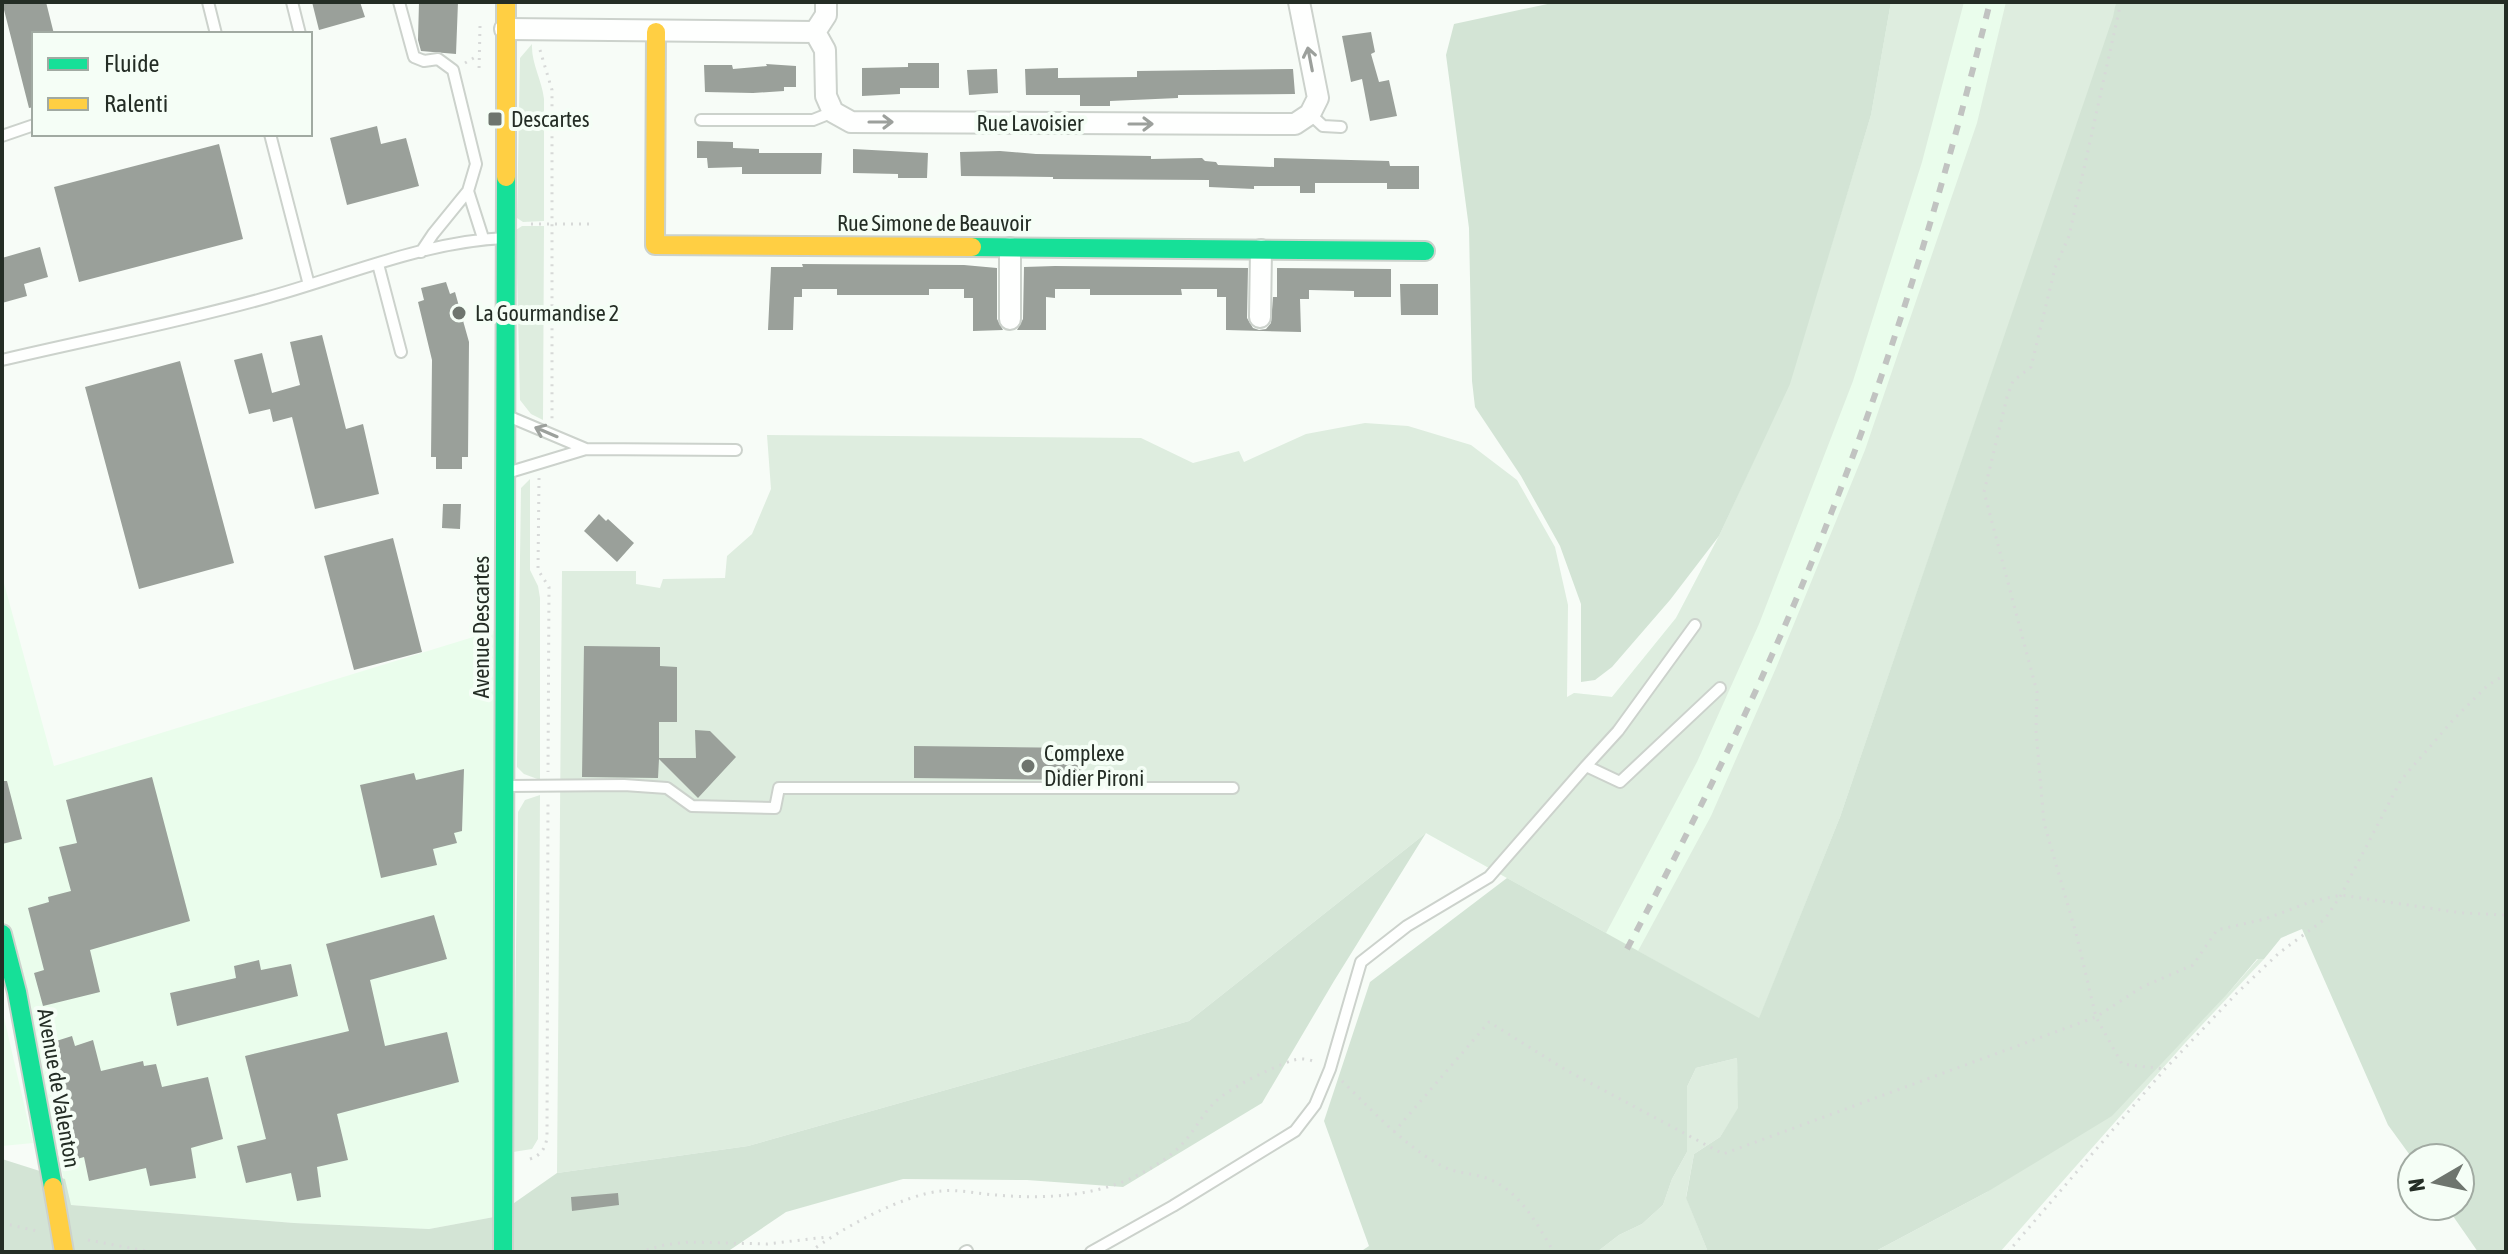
<svg xmlns="http://www.w3.org/2000/svg" width="2508" height="1254" viewBox="0 0 2508 1254" font-family="'Asap Condensed',sans-serif">
  <style>
    .built { fill: #eafdec }
    .green { fill: #deeddf }
    .forest { fill: #d3e4d5 }
    .building { fill: #9aa09a }
    .lines { fill: none; stroke-linecap: round; stroke-linejoin: round }
    .lane-casing { stroke: #ccd2cc; stroke-width: 14 }
    .street-casing { stroke: #ccd2cc; stroke-width: 24 }
    .fast-casing { stroke: #ccd2cc; stroke-width: 22 }
    .slow-casing { stroke: #ccd2cc; stroke-width: 22 }
    .path { stroke: #d7d9d8; stroke-width: 3; stroke-dasharray: 2 6; stroke-linecap: butt }
    .lane { stroke: #fefffe; stroke-width: 10 }
    .street { stroke: #fefffe; stroke-width: 20 }
    .fast { stroke: #16e098; stroke-width: 18 }
    .slow { stroke: #ffcf43; stroke-width: 18 }
    .rail { stroke: #c1c3c1; stroke-width: 6; stroke-dasharray: 10 10; stroke-linecap: butt }
    .slow-bridge-casing { stroke: #ccd2cc; stroke-width: 22; stroke-linecap: butt }
    .slow-bridge { stroke: #ffcf43; stroke-width: 18 }
    .oneway { stroke: #9ca09c }
    .poi-dot { fill: #6e756e; stroke: #f5fef6; stroke-width: 3 }
    .labels { text-anchor: middle; dominant-baseline: central; stroke-width: 8; stroke-linejoin: round; paint-order: stroke }
    .poi-label { font-size: 22px; fill: #242d25; stroke: #f5fef6; text-anchor: start }
    .street-label { font-size: 22px; fill: #242d25; stroke: #f5fef6 }
  </style>
  <rect width="100%" height="100%" fill="#f7fcf7"/>
  <!-- built -->
  <path class="built" d="M1891 2H2116L2114 17 1840 817 1759 1019 1426 833 1574 693 1612 697 1676 618 1719 536 1790 384 1871 115Z
    M2 576 54 766 496 630 494 1217 429 1229 294 1223 70 1205 2 921Z
    M2 1009 33 1143 2 1146Z"/>
  <!-- green -->
  <path class="green" d="M1891 2H1964L1922 162 1853 381 1759 624 1697 762 1606 933 1426 833 1189 1021 748 1146 557 1173 562 571H636V584L660 588 663 579 725 578 727 556 752 534 771 489 767 435 1141 438 1193 463 1239 451 1244 462 1306 434 1365 423 1408 426 1471 445 1517 480 1555 547 1568 605 1567 697 1574 693 1612 697 1676 618 1719 536 1789 384 1871 115Z
    M2006 2H2116L2114 17 1840 817 1759 1019 1638 951 1711 816 1776 668 1865 450 1977 123Z
    M532 44C531 63 542 80 544 99V221L523 222 517 218 520 58Z
    M522 226H544L543 420 531 414 520 400 516 230Z
    M530 479V570L538 586 540 598V780L524 774 517 767 521 488Z
    M540 795 538 1139 532 1149 513 1152 518 812 525 800Z
    M2258 959H2264L2185 1043 2000 1252H1874L1987 1192 2229 992Z
    M1737 1058 1739 1108 1720 1137 1694 1154 1686 1197 1708 1252H1597L1619 1235 1642 1224 1663 1205 1672 1179 1687 1152V1087L1696 1068Z"/>
  <!-- forest -->
  <path class="forest" d="M1557 2H1891L1871 115 1790 384 1719 536 1670 600 1612 667 1595 680 1581 682V604L1560 546 1521 476 1475 407 1472 381 1469 228 1446 55 1454 24Z
    M2116 2H2506V1252H2478L2446 1206H2460V1158H2412L2388 1125 2302 929 2281 938 2264 959H2257L2229 992 2112 1116 1987 1192 1874 1252H1708L1686 1198 1694 1154 1720 1137 1738 1108 1737 1058 1696 1068 1687 1087V1152L1672 1179 1663 1205 1642 1224 1619 1235 1597 1252H1360L1369 1246 1324 1121 1370 982 1507 878 1759 1018 1840 817 2113 17Z
    M1426 833 1334 981 1262 1103 1123 1187 1027 1180 903 1179 786 1212 727 1252H2V1159L65 1179 71 1205 294 1223 429 1229 494 1217 557 1173 748 1146 1189 1021Z"/>
  <!-- building -->
  <path class="building" d="M2 2H46L54 34H34V107L29 108Z
    M312 2H360L365 17 319 30Z
    M419 2H458L456 54 421 51 418 40Z
    M1371 32 1375 52 1371 54 1379 82 1389 80 1397 116 1370 121 1362 79 1351 82 1342 36Z
    M908 63H939V88H900V94L862 96V68L908 67Z
    M766 64 796 66V87H784V91L753 93 705 92 704 65H732L733 69 767 66Z
    M1058 68V78L1137 77V71L1293 69 1295 94 1178 95V98L1110 101V106H1080V95H1026L1025 69Z
    M997 69 998 93 969 95 967 70Z
    M377 126 381 144 406 138 419 186 347 205 330 138Z
    M697 141 733 142V148L759 149V153H822L821 174H742V167L708 168 707 158H697Z
    M219 144 243 239 79 282 54 187Z
    M853 149 928 153 927 178H898V174L853 173Z
    M1000 151 1036 154 1151 156V159L1202 158 1205 161 1216 162 1218 165 1274 167V158L1389 161 1390 166H1419V189H1387V183H1315V193H1300V186H1254V189L1209 187V180L1053 179V177L961 176 960 152Z
    M40 247 48 277 24 284 27 296 2 303V258Z
    M802 264 964 265 997 268V319L1003 330 973 331V298H964V289H929V295H837V289H802V297H794L793 330H768L771 267H803Z
    M1055 266 1248 268 1247 318 1253 328 1259 330 1266 329 1271 323 1273 297H1277V268L1391 269V297H1354V291L1309 290V299H1300L1301 332 1226 330V297H1217V289H1181L1182 295H1090V289H1055V298L1046 297V330H1017L1023 319 1024 267Z
    M446 282 450 294 455 292 469 342 468 457H462V469H436V457H431L432 360 418 302 424 300 421 288Z
    M1400 284H1438V315H1401Z
    M322 335 346 429 363 424 379 494 315 509 292 417 273 422 270 409 249 414 234 360 262 353 272 393 300 385 290 342Z
    M180 361 234 563 139 589 85 387Z
    M443 504H461L460 529 442 528Z
    M599 514 606 521 608 519 634 543 617 562 584 531Z
    M393 538 422 652 354 670 324 556Z
    M584 646 660 647V666L677 667V722H659V758H696L695 730 710 731 736 757 698 798 659 759 658 778 582 777Z
    M914 746 1083 748 1082 780 914 778Z
    M464 769 462 831 454 833 457 843 433 849 437 865 381 878 360 785 414 773 416 780Z
    M152 777 190 921 90 950 100 992 43 1006 34 973 44 970 28 908 49 902 48 897 71 891 59 847 77 843 66 800Z
    M2 781H7L22 839 2 844Z
    M434 915 447 959 370 980 385 1046 447 1032 459 1082 337 1114 348 1160 317 1167 321 1197 297 1201 291 1173 246 1183 237 1146 266 1139 245 1056 349 1031 326 944Z
    M259 960 261 970 291 964 298 996 177 1026 170 993 236 978 234 966Z
    M72 1036 75 1046 93 1040 101 1071 143 1061 144 1066 156 1064 162 1087 208 1077 223 1139 191 1148 196 1178 150 1186 146 1168 89 1181 84 1157 77 1159 48 1053 53 1052 50 1043Z
    M618 1193 619 1205 572 1211 571 1197Z"/>
  <g class="lines">
    <!-- lane casing -->
    <g class="lane-casing">
      <path id="lane" d="M208 2 216 34
        M292 2 300 34
        M399 2 414 57 424 61 438 59 453 70 476 164 468 191 483 238
        M1310 114 1323 126 1341 127
        M701 120H813L833 112
        M270 134 309 285
        M2 136 34 125
        M421 252 433 234 468 191
        M378 264 401 352
        M2 360C91 339 181 322 269 297 345 276 426 241 505 238
        M510 417 586 449
        M510 472 586 449 736 450
        M1586 766 1618 731 1695 625
        M509 786 624 785 667 788 692 806 775 808 779 788H1233
        M965 1252 967 1251
        M1091 1252 1173 1206 1295 1131 1315 1105 1330 1069 1361 962 1407 926 1489 877 1586 766 1620 782 1720 688"/>
    </g>
    <!-- street casing -->
    <g class="street-casing">
      <path id="street" d="M505 29 815 32
        M815 32 825 50 826 96 833 112 851 122 1295 124 1310 114 1318 98 1299 2
        M815 32 826 15V2
        M1260 317 1261 250
        M1010 319V248"/>
    </g>
    <!-- fast casing -->
    <g class="fast-casing">
      <path id="fast" d="M972 247 1425 251
        M2 934 17 992 53 1187
        M503 1252 506 177"/>
    </g>
    <!-- slow casing -->
    <g class="slow-casing">
      <path id="slow" d="M506 2V177
        M656 32 655 245 972 247"/>
    </g>
    <!-- path -->
    <path class="path" d="M2121 2 2069 236 2055 268 2031 367 2013 381 2007 397 1984 492 2037 692 2036 731 2044 823 2076 933 2096 1017 2122 1064 2165 1069
      M480 26 479 71 481 73
      M540 50 552 90V420
      M465 63 479 55
      M531 224H591
      M539 478 538 570 549 587 548 772
      M1342 1081C1373 1111 1403 1145 1442 1166 1455 1173 1470 1173 1483 1177 1519 1188 1536 1223 1554 1252
      M1394 1132 1489 1022 1566 1070 1723 1154 2096 1017 2142 987 2193 965 2217 930 2265 919 2313 901 2341 895 2462 913 2506 915
      M530 1159C541 1155 545 1149 547 1138L548 799
      M2 1223 37 1231
      M88 1240 152 1252
      M639 1252 664 1245 689 1242 767 1244 827 1237
      M810 1252C840 1229 904 1194 942 1191 959 1189 979 1194 996 1195 1043 1199 1091 1197 1134 1177 1152 1168 1171 1157 1184 1142 1195 1130 1202 1115 1214 1103 1227 1089 1274 1066 1294 1060 1301 1058 1310 1059 1317 1063
      M2008 1252 2165 1069 2237 993 2279 953 2325 919 2341 895 2401 780 2454 719 2487 686 2506 674"/>
    <!-- lane -->
    <use href="#lane" class="lane"/>
    <!-- street -->
    <use href="#street" class="street"/>
    <!-- fast -->
    <use href="#fast" class="fast"/>
    <!-- slow -->
    <use href="#slow" class="slow"/>
    <!-- rail -->
    <path class="rail" d="M1627 949C1703 806 1774 661 1832 511 1897 345 1947 175 1990 2"/>
    <!-- slow-bridge casing -->
    <g class="slow-bridge-casing">
      <path id="slow-bridge" d="M53 1187 64 1252"/>
    </g>
    <!-- slow-bridge -->
    <use href="#slow-bridge" class="slow-bridge"/>
  </g>
  <!-- one-way arrows -->
  <defs><path id="oneway-shaft" d="M-6 0H5M1.5-3L5.5 0L1.5 3" fill="none" stroke-width="1.6" stroke-linecap="round" stroke-linejoin="round" transform="scale(2)"/></defs>
  <g class="oneway">
    <use href="#oneway-shaft" transform="translate(1310 59) rotate(-101)"/>
    <use href="#oneway-shaft" transform="translate(881 122)"/>
    <use href="#oneway-shaft" transform="translate(1141 124)"/>
    <use href="#oneway-shaft" transform="translate(546 432) rotate(-157)"/>
  </g>
  <!-- markers -->
  <g class="poi-dot">
    <rect x="487" y="111" width="16" height="16" rx="4"/>
    <circle cx="459" cy="313" r="8"/>
    <circle cx="1028" cy="766" r="8"/>
  </g>
  <g class="labels">
    <!-- poi labels -->
    <g class="poi-label">
      <text x="511" y="119">Descartes</text>
      <text x="475" y="313">La Gourmandise 2</text>
      <text x="1044" y="753">Complexe<tspan x="1044" dy="25">Didier Pironi</tspan></text>
    </g>
    <!-- street labels -->
    <g class="street-label">
      <text x="1030" y="123">Rue Lavoisier</text>
      <text x="934" y="223">Rue Simone de Beauvoir</text>
      <text transform="translate(481 627) rotate(-90)">Avenue Descartes</text>
      <text transform="translate(59 1088) rotate(80)">Avenue de Valenton</text>
    </g>
  </g>
  <!-- border -->
  <rect width="2508" height="1254" fill="none" stroke="#242d25" stroke-width="8"/>
  <!-- legend -->
  <rect x="32" y="32" width="280" height="104" fill="#f5fef6" stroke="#a1aaa2" stroke-width="2"/>
  <rect x="48" y="58" width="40" height="12" fill="#16e098" stroke="#a1aaa2" stroke-width="2"/>
  <text x="104" y="72" font-size="24" fill="#242d25">Fluide</text>
  <rect x="48" y="98" width="40" height="12" fill="#ffcf43" stroke="#a1aaa2" stroke-width="2"/>
  <text x="104" y="112" font-size="24" fill="#242d25">Ralenti</text>
  <!-- north arrow -->
  <g transform="translate(2436 1182) rotate(261)"><circle r="38" fill="#f5fef6" stroke="#a1aaa2" stroke-width="2"/>
  <path d="M0-6L14 30L0 20L-14 30Z" fill="#6e756e"/>
  <text y="-12" font-size="22" font-weight="bold" text-anchor="middle" fill="#242d25">N</text>
  </g>
</svg>
